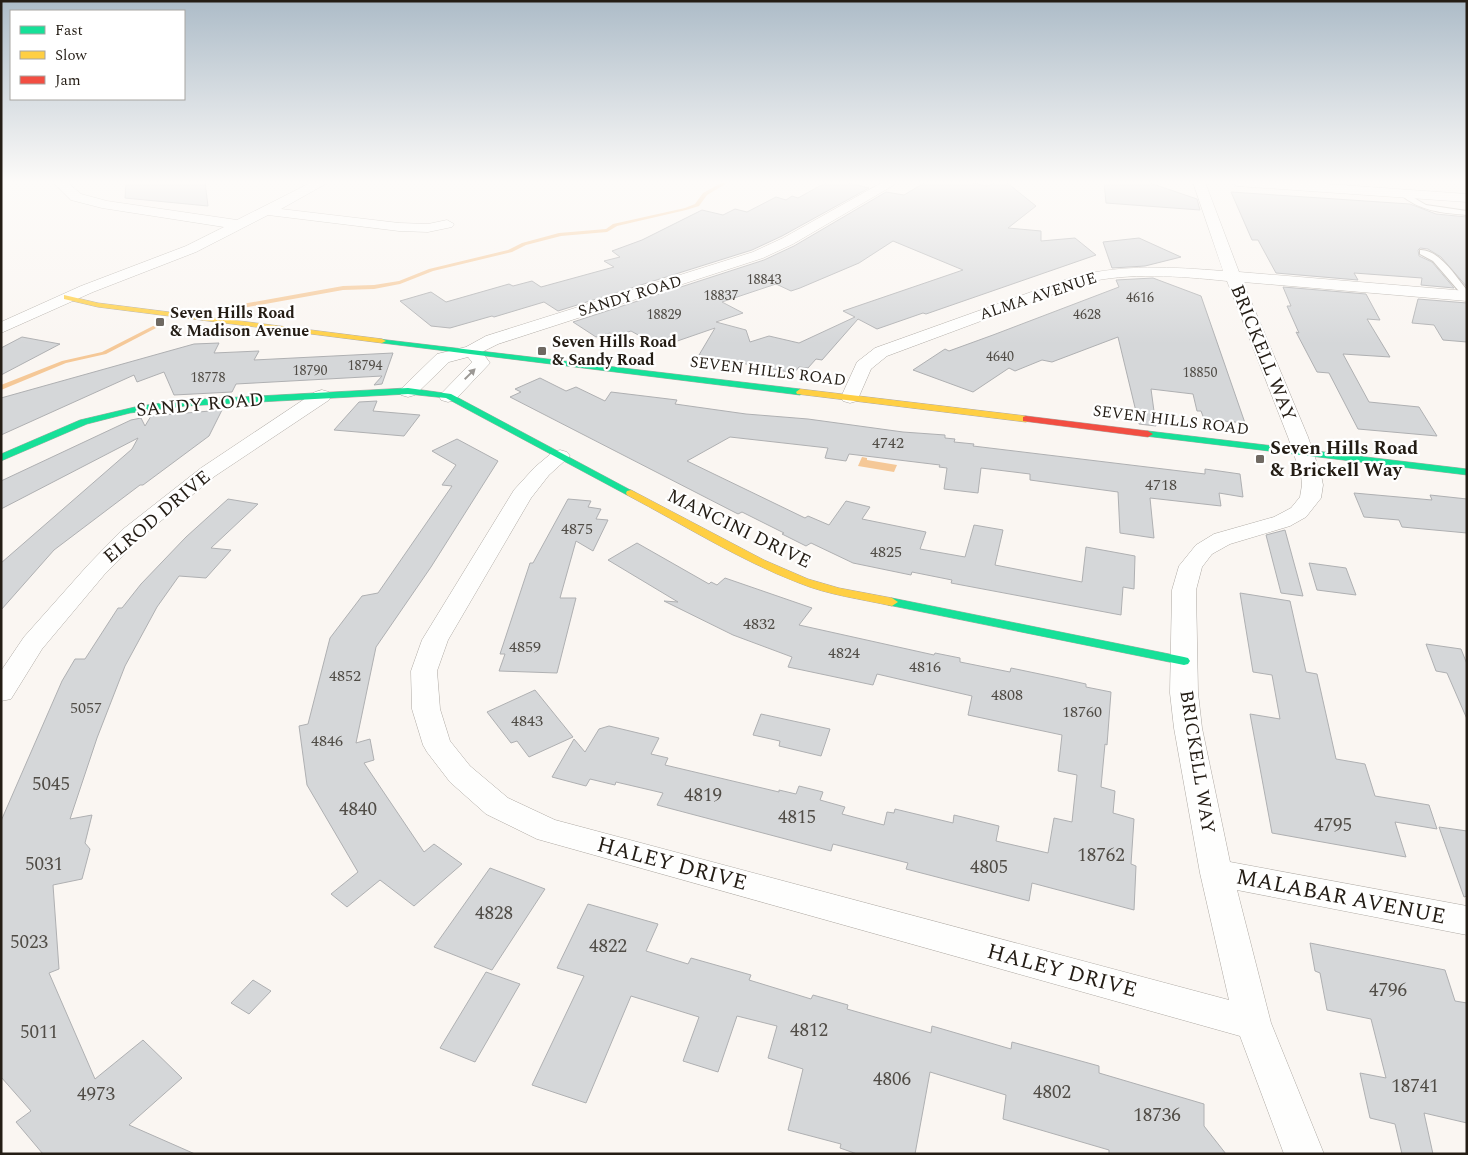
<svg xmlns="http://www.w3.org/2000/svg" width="1468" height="1155" viewBox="0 0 1468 1155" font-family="Spectral,serif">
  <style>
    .water { fill: #f5c897 }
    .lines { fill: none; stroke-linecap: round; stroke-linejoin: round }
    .stream { fill: #f5c897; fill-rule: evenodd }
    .building { fill: #d5d7d9; stroke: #afb0b2; fill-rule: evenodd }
    .lane-casing { stroke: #afaaa4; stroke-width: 2 }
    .street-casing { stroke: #afaaa4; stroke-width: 1 }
    .fast-casing { stroke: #afaaa4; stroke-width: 1 }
    .slow-casing { stroke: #afaaa4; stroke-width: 1 }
    .jam-casing { stroke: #afaaa4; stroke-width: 1 }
    .lane { fill: #fefefd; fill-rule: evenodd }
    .street { fill: #fefefd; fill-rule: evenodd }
    .fast { fill: #16e098; fill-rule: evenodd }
    .slow { fill: #ffcf43; fill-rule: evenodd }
    .jam { fill: #f24e42; fill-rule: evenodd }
    .oneway { fill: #9c9995 }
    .poi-dot { fill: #6f6962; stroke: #fff; stroke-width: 2 }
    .labels { text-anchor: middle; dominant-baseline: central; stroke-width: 4.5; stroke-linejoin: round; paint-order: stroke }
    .far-number-label { font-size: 14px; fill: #504c46 }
    .far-street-label { font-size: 16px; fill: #241d15; stroke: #fff }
    .far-poi-label { font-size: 16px; font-weight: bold; fill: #241d15; stroke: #fff; text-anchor: start }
    .number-label { font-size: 16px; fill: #504c46 }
    .street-label { font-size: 19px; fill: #241d15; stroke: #fff }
    .poi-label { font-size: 19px; font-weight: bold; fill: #241d15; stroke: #fff; text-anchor: start }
    .near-number-label { font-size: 19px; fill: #504c46 }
    .near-street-label { font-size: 22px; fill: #241d15; stroke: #fff }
  </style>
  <rect width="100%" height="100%" fill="#faf6f2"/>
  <!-- water -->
  <path class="water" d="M862 457 867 458V460L897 465 894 472 858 466Z"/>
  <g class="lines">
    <!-- stream -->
    <path class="stream" d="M723 182H729L707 195 699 206 686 210 617 226 607 232 561 236 526 245 512 252 433 271 400 284 374 289 343 290 237 309 234 307 237 305 343 286 374 285 399 281 429 269 508 250 522 243 559 233 606 229 613 224 685 208 695 204 703 193Z
      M153 326 158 327 106 354 66 363 1 390V385L62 361 102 352Z"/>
  </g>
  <!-- building -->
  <path class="building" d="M126 182H205L208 206 125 198Z
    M827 182H844L869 188 782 236 752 250 558 311 544 302 494 317 492 316 450 328 431 326 400 301 431 292 446 302 509 284 513 286 532 281 541 287 614 267 604 261 620 257 612 251 642 240 702 210 723 215 735 209 747 212 776 197 786 200 792 196 798 198Z
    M926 182H969L987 186 997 182H1006L1036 206 1008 228 1041 231V241L1075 238 1096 255 926 314 923 313 877 329 858 319 822 360 816 359 808 368 799 367 794 373 699 355 715 328 660 347 631 331 615 336 610 333 596 337 573 322 764 260 794 246 886 192 904 195ZM893 241 963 270 843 311 855 317 799 343 769 336 750 342 746 330 716 322 743 313 722 302 776 284 791 291 800 288 859 263Z
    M1104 182H1147L1197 199 1200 210 1106 203Z
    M1231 192 1410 204 1436 214 1467 217V287L1441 257 1428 249 1420 248 1418 250 1419 256 1432 262 1454 288 1421 285 1422 278 1354 273 1358 280 1276 273 1258 240H1252Z
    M1139 238 1181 257 1145 266 1112 268 1103 242Z
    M1153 278 1201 296 1245 423 1204 419 1201 411H1197L1193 394 1151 389 1156 426 1139 424 1118 337 1052 362 1042 360 1015 371 1009 368 973 392 913 370 945 349 949 351 993 335 1119 287 1116 280Z
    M1283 287 1366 294 1380 320 1367 319 1390 357 1343 354 1369 402 1419 407 1437 436 1358 429 1329 373 1317 372 1296 332 1299 333 1287 306H1291Z
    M1418 299 1467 303V342L1443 340 1434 325 1412 323Z
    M22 337 60 344 1 375V348Z
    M219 343 214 353 259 351 254 360 393 353 382 384 374 385 382 376 236 384 232 392 174 395 164 372 137 382 134 375 1 435V398L194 344Z
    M540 378 566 391 576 387 605 401 611 392 677 400 675 404 746 414 808 419 903 432 945 435V438L955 439 954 442 974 444 973 446 1205 474V469L1240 474 1243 497 1219 493 1221 506 1150 498 1154 538 1120 533 1118 492 1030 480V474L981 468 978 493 944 489 947 468 939 467 940 465 849 454 846 461 825 458 828 448 730 437 687 461 805 518 808 516 829 525 846 501 870 507 862 519 926 532 920 549 965 557 974 525 1003 530 995 565 1082 582 1086 547 1135 556 1134 589 1123 587 1121 615 951 583 952 580 912 572 911 575 853 563 811 543 806 546 782 534 784 533 742 512 738 514 510 397 521 392 515 389Z
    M377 401 373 411 420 415 404 436 334 430 359 402Z
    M222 410 209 436 143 485H140L54 550 1 610V563L132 449 138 438 1 509V481L131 420 141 418 145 426 151 416Z
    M457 439 498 461 431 567 376 647 356 743 370 739 374 760 364 763 424 852 434 844 462 864 414 906 380 880 347 907 331 894 358 872 307 785 299 726 308 724 330 638 362 596 378 593 452 486 442 485 456 465 432 451Z
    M1354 493 1432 500 1430 495 1467 499V533L1402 527 1399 520 1364 517Z
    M228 499 258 504 211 548 231 550 206 578 179 576 157 607 125 666 97 738 70 819 92 815 85 843 90 849 82 879 53 885 59 969 49 973 95 1079 143 1040 182 1078 129 1125 195 1154H43L16 1122 31 1111 1 1077V821L62 681 75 659H85L118 608H122L141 584 186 537Z
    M568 499 591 501 588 507 601 509 596 519 608 520 593 551 576 541 560 598H576L557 673 499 671 505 654H500L530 563H533Z
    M1285 530 1303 596 1281 593 1266 535Z
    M637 543 709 584 711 582 717 585 725 578 812 608 799 625 934 655 935 653 960 658V662L1010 672 1011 668 1059 678 1086 684V687L1111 692 1107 745 1105 744 1101 787 1115 791 1113 813 1134 819 1131 864 1136 866 1134 910 1032 883 1029 901 906 869 908 863 833 844 831 851 657 805 663 793 616 782 615 785 590 779 586 786 552 777 574 739 585 752 599 729 609 726 659 738 651 754 668 758 665 765 779 792V790L796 794 799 786 823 792 820 800 845 807 842 814 884 825 887 812 894 813 895 809 953 823 954 815 999 826 996 841 1048 853 1054 818 1072 822 1077 775 1058 771 1062 735 968 715 972 696 877 674 873 685 788 667 792 657 733 635 664 601 678 602 608 560Z
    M1309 563 1346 568 1356 595 1317 590Z
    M1240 593 1290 601 1306 672 1317 674 1336 759 1365 764 1375 796 1429 805 1437 829 1395 822 1406 857 1272 833 1250 714 1280 719 1272 675 1253 672Z
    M1426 644 1461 649 1467 664V719L1447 673 1436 671Z
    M535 690 573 737 529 757 517 741 511 743 487 712Z
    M761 714 830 729 821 756 779 746 780 741 753 735Z
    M1439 827 1467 831V896L1464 897Z
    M490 868 545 889 492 970 434 947Z
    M588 904 658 924 646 951 688 964 691 958 751 975 749 980 811 999 813 995 848 1005 847 1009 931 1033 932 1026 1011 1049 1012 1042 1099 1066V1073L1204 1104V1126L1226 1154H1109V1150L1003 1119 1006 1095 930 1072 915 1154H857L840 1148 841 1144 788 1130 803 1069 768 1058 777 1026 737 1016 718 1072 683 1061 699 1017 631 996 586 1103 532 1085 584 976 557 968Z
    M1310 943 1445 970 1455 1001 1467 1003V1123L1424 1113 1433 1154H1402L1395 1124 1370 1118 1360 1073 1386 1078 1371 1019 1327 1010 1320 973 1315 971Z
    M486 972 520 984 475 1062 440 1048Z
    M253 980 271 991 249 1014 231 1003Z"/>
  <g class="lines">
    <!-- lane casing -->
    <g class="lane-casing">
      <path id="lane" d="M1400 192H1404L1426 205 1467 211V215C1442 213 1419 211 1400 194Z
        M1420 250C1439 249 1456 277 1467 290V297H1464L1433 261 1420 254Z"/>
    </g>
    <!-- street casing -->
    <g class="street-casing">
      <path id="street" d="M53 182H67L81 194 107 201 237 220 312 182H329L281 209 399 223 428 224 447 220 454 224 452 227 428 232 399 231 268 215 196 252 93 292 1 333V322L81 286 186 246 224 227 102 208 71 200Z
        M883 182H899L793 244 763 258 498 344 482 352 490 363 455 400 448 402 441 400 439 396 472 362 468 357 449 362 415 395 408 397 401 395 399 391 437 354 466 347 486 336 753 252 783 238Z
        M1193 182H1205L1239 272 1467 291V301L1243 282 1308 437 1321 475 1323 485 1321 498 1306 517 1290 526 1230 544 1212 554 1202 567 1196 590 1198 693 1202 728 1230 862 1467 906V935L1237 890 1271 1023 1324 1154H1284L1240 1036 537 839 486 814 450 782 427 752 423 745 412 709 411 671 422 640 514 490 535 467 553 452 560 450 567 452 570 456 549 475 531 498 448 640 437 671 440 709 450 741 470 766 508 798 555 820 1229 1000 1200 873 1174 728 1170 693 1172 590 1179 566 1196 545 1214 534 1274 517 1291 508 1300 497 1302 485 1301 475 1288 437 1227 281C1178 276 1131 272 1083 283L887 356 871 369 857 401 850 403 843 401 841 397 857 362 875 348 1073 277C1123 264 1172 267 1223 271Z
        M1231 182H1299L1467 194V202L1237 186Z
        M322 390 329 392 331 396 329 400 215 476 138 540 104 575 42 649 11 699 1 701V671L24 637 88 565 122 530 201 468 315 392Z"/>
    </g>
    <!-- fast casing -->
    <g class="fast-casing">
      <path id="fast" d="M379 339 800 389 804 392 800 395 382 343 378 341Z
        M408 388 451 394 636 493 635 495H627L446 398 408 394 185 406 130 413 87 424 1 461V454L80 420 139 406 185 400Z
        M1148 431 1467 469V475L1145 436V432Z
        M892 598 1184 657 1188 658 1190 661 1188 664 1184 665 888 605 886 602Z"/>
    </g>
    <!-- slow casing -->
    <g class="slow-casing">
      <path id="slow" d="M64 295 98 303 382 339 386 341 382 343 98 307 64 299Z
        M800 389 1026 416 1031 419 1026 422 797 394 796 392Z
        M631 490 764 560 808 579 839 588 892 598 898 602 892 606C861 599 828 595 799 583 739 560 684 525 627 495L626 493 627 491Z"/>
    </g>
    <!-- jam casing -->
    <g class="jam-casing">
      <path id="jam" d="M1026 416 1148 431 1153 434 1148 437 1023 421V417Z"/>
    </g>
    <!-- lane -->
    <use href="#lane" class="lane"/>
    <!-- street -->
    <use href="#street" class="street"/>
    <!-- fast -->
    <use href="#fast" class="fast"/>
    <!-- slow -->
    <use href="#slow" class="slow"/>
    <!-- jam -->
    <use href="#jam" class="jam"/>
  </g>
  <!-- one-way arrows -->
  <defs><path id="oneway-solid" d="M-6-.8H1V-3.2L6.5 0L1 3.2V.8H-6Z" transform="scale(1.25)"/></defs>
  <use class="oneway" href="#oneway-solid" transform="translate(470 374) rotate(-45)"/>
  <!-- sky -->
  <linearGradient id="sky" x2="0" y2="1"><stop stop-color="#adbcc8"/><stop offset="0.53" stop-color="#fdfbf9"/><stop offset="1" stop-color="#fdfbf9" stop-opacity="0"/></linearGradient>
  <rect width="1468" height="344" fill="url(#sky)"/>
  <!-- markers -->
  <g class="poi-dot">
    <rect x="155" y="317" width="10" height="10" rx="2.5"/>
    <rect x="537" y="346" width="10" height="10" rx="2.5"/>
    <rect x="1255" y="454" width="10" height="10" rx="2.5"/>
  </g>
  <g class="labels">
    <!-- far-number labels -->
    <g class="far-number-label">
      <text x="764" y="279">18843</text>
      <text x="721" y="295">18837</text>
      <text x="1140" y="297">4616</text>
      <text x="664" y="314">18829</text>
      <text x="1087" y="314">4628</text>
      <text x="1000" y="356">4640</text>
      <text x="365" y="365">18794</text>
      <text x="310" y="370">18790</text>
      <text x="1200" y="372">18850</text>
      <text x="208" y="377">18778</text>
    </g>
    <!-- far-street labels -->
    <g class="far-street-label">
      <text transform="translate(630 296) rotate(-17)">SANDY ROAD</text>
      <text transform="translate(1038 296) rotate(-18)">ALMA AVENUE</text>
      <text transform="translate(768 371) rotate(7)">SEVEN HILLS ROAD</text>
      <text transform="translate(1171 420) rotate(7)">SEVEN HILLS ROAD</text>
    </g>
    <!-- far-poi labels -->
    <g class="far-poi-label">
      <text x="170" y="313">Seven Hills Road<tspan x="170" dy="18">&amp; Madison Avenue</tspan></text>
      <text x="552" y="342">Seven Hills Road<tspan x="552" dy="18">&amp; Sandy Road</tspan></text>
    </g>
    <!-- number labels -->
    <g class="number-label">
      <text x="888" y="443">4742</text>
      <text x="1161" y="485">4718</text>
      <text x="577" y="529">4875</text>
      <text x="886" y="552">4825</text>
      <text x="759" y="624">4832</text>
      <text x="525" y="647">4859</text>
      <text x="844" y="653">4824</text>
      <text x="925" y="667">4816</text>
      <text x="345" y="676">4852</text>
      <text x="1007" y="695">4808</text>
      <text x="86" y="708">5057</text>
      <text x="1082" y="712">18760</text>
      <text x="527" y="721">4843</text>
      <text x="327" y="741">4846</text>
    </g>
    <!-- street labels -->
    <g class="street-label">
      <text transform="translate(1263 353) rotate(68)">BRICKELL WAY</text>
      <text transform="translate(200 405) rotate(-5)">SANDY ROAD</text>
      <text transform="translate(157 517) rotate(-40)">ELROD DRIVE</text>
      <text transform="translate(739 529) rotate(26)">MANCINI DRIVE</text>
      <text transform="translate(1197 762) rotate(81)">BRICKELL WAY</text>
    </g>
    <!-- poi labels -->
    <g class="poi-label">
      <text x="1270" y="448">Seven Hills Road<tspan x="1270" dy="22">&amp; Brickell Way</tspan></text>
    </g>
    <!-- near-number labels -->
    <g class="near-number-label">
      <text x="51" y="784">5045</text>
      <text x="703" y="795">4819</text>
      <text x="358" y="809">4840</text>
      <text x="797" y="817">4815</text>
      <text x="1333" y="825">4795</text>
      <text x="1101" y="855">18762</text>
      <text x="44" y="864">5031</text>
      <text x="989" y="867">4805</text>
      <text x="494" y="913">4828</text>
      <text x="29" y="942">5023</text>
      <text x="608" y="946">4822</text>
      <text x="1388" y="990">4796</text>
      <text x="809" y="1030">4812</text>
      <text x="39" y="1032">5011</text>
      <text x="892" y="1079">4806</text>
      <text x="1415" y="1086">18741</text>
      <text x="1052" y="1092">4802</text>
      <text x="96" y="1094">4973</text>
      <text x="1157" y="1115">18736</text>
    </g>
    <!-- near-street labels -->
    <g class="near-street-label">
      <text transform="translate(672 864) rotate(15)">HALEY DRIVE</text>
      <text transform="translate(1341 897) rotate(11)">MALABAR AVENUE</text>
      <text transform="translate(1062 971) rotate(15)">HALEY DRIVE</text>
    </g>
  </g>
  <!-- border -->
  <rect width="1468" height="1155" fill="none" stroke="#241d15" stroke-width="5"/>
  <!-- legend -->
  <rect x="10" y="10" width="175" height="90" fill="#ffffff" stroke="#a7a5a1"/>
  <rect x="20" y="26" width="25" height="8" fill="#16e098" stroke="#a7a5a1"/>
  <text x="55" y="35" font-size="15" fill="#241d15">Fast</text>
  <rect x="20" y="51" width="25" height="8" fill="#ffcf43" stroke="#a7a5a1"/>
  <text x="55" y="60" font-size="15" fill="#241d15">Slow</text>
  <rect x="20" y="76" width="25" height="8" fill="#f24e42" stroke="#a7a5a1"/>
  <text x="55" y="85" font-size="15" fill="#241d15">Jam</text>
</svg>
